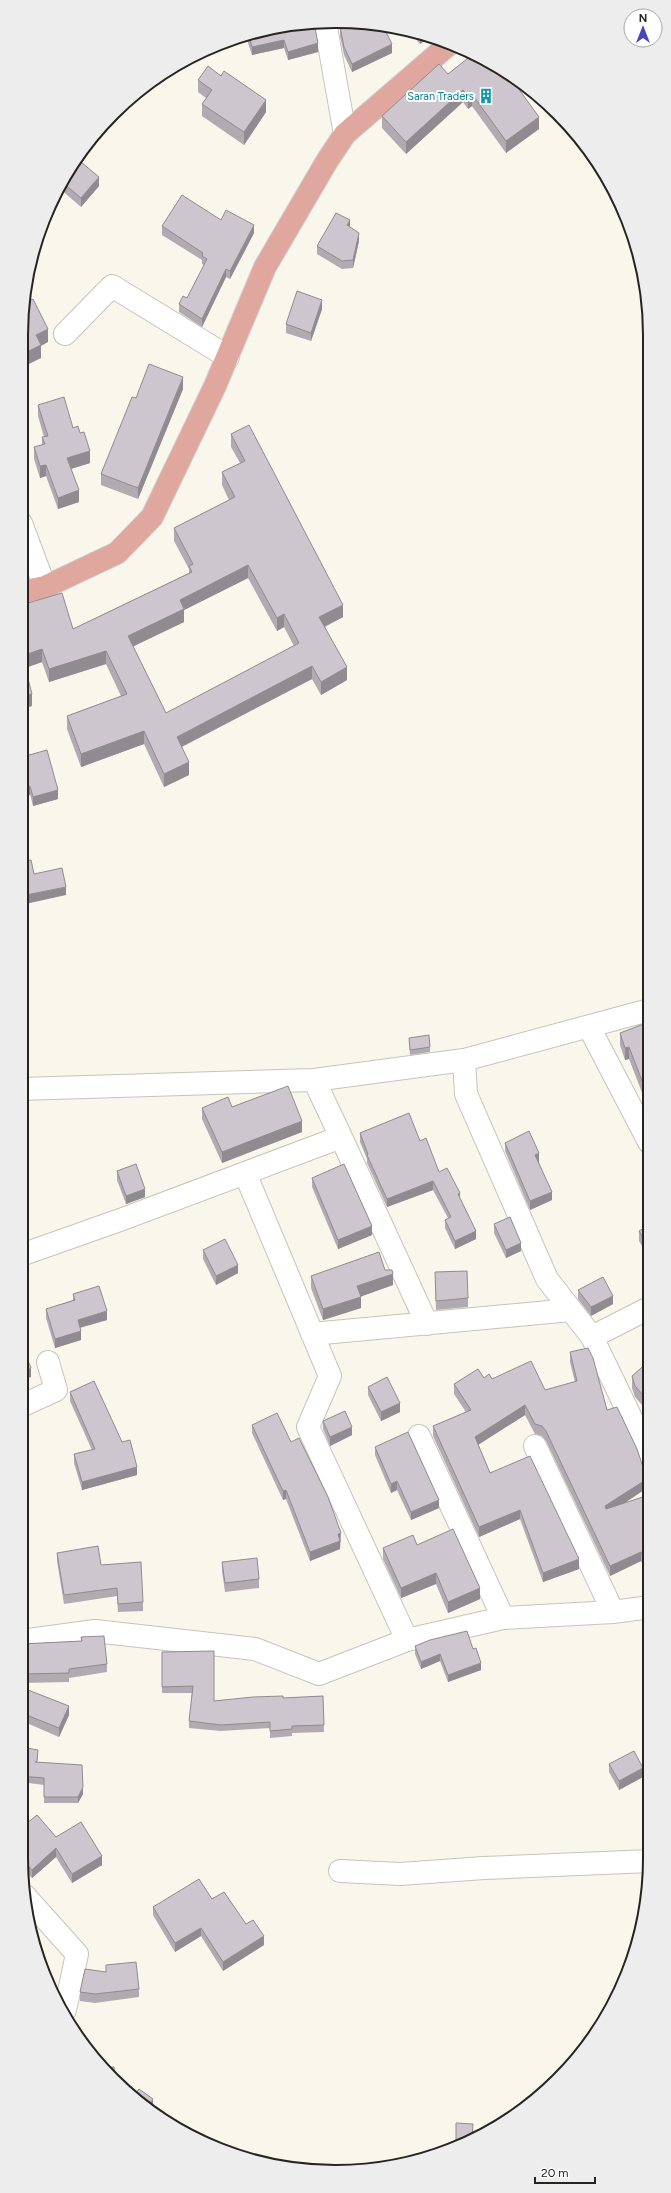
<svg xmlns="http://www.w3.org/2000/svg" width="671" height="2193" viewBox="0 0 671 2193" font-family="Figtree,sans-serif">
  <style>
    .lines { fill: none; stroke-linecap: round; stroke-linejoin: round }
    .minor-casing { stroke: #c7c4ba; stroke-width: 24 }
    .major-casing { stroke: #d3d3d2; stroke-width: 24 }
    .minor { stroke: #fff; stroke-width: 22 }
    .major { stroke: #e0a79f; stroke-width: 22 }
    .wall { fill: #b1aab1; fill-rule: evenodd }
    .shaded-wall { fill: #908b90 }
    .building { fill: #cec6ce; stroke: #908b90; fill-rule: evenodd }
    .labels { text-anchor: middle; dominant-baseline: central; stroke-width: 4; stroke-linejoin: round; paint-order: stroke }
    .culture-label { font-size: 11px; fill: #0d838f; stroke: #fff; text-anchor: end }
    .rim { fill: none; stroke: #252420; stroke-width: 2 }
  </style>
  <rect width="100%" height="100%" fill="#f9f6ec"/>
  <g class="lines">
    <!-- minor casing -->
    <g class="minor-casing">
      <path id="minor" d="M325 22 345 134
        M65 334 112 286 228 357
        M21 523 45 587
        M589 1027 649 1142
        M464 1060 466 1094 547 1279 592 1337
        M21 1089 314 1080 464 1060 649 1010
        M341 1137 427 1324
        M21 1255 120 1220 341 1137 314 1080
        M649 1308 592 1337 649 1455
        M312 1334 571 1310
        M21 1406 56 1390 48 1362
        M419 1436 503 1618
        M613 1612 650 1607
        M407 1640 503 1618 613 1612 535 1446
        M21 1641 95 1631 255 1649 319 1674 407 1640 308 1427 330 1376 245 1173
        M340 1871 400 1874 484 1868 650 1861
        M25 1896 77 1954 65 2010"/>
    </g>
    <!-- major casing -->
    <g class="major-casing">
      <path id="major" d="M21 592 45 587 117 553 152 517 215 386 265 267 327 161 345 134 447 46"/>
    </g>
    <!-- minor -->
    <use href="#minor" class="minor"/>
    <!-- major -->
    <use href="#major" class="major"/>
  </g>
  <!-- wall -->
  <path class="wall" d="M274 27 318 52 288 60 284 48 252 55 248 43V35Z
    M340 27 392 53 352 72 344 55 340 36Z
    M410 32 427 39 420 44Z
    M448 74 539 129 506 153 472 106 468 109 463 102 406 154 382 128V116Z
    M198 80 266 112 244 145 202 116V104L206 98 198 92Z
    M74 161 99 186 81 207 59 188Z
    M221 220 254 233 230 279 226 277 202 327 179 312V304L187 298 204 265 202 264V260L162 235V226Z
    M350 227 359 241 353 268 342 269 317 254V246Z
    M322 309 311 341 286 333V324Z
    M183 389 138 499 101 485V474L136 398Z
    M38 405 73 428 80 433 90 463 71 469 79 502 58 509 46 476 40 478 34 459V447L42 445V437H44L38 416Z
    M231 434 343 617 325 627 347 680 321 695 312 679 182 747 189 775 164 787 144 744 81 767 67 729V716L121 696 106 664 49 682 42 662 25 668 32 706 21 709V605L73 629 189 573V569L174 541V528L229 500 222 485V472L240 463 231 447ZM248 578 277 631 284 627 294 646 166 713 133 646 184 622V610Z
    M22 757 58 799 33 806 22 762Z
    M649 1022 646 1103 629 1059 625 1060 620 1045V1033Z
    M409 1038 430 1047V1052L410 1055Z
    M232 1107 302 1132 222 1163 202 1119V1108Z
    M360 1133 420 1141 439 1172 460 1199 476 1239 455 1249 445 1228V1220L448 1218 433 1190 387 1207 367 1163V1159L360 1142Z
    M505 1143 539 1162 552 1200 530 1210 505 1151Z
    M117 1171 145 1197 126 1204 117 1180Z
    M312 1178 372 1235 338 1249 312 1187Z
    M494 1224 521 1251 506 1258 494 1233Z
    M649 1225V1258L639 1241V1231Z
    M203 1250 238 1273 216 1285 203 1259Z
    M385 1270 393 1285 361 1296V1308L323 1320 311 1288V1276Z
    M435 1280 468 1298V1307L436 1310Z
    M578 1290 613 1304 591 1316 578 1299Z
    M73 1294 107 1320 80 1328 81 1340 55 1348 46 1318V1309L73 1300Z
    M570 1352 607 1410 647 1488 624 1503 649 1495 646 1572 641 1561 610 1576 546 1441 542 1436 535 1434 525 1415 478 1444 490 1473 579 1569 543 1582 520 1519 479 1537 433 1436V1426L466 1412 454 1394V1384L484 1378 545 1390 575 1382 570 1362Z
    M649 1361V1413L635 1397 632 1388V1376Z
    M368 1387 400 1412 381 1421 368 1395Z
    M70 1392 122 1442 137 1475 82 1490 74 1463V1454L92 1450 70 1401Z
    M323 1421 352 1435 330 1446 323 1429Z
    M252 1425 291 1442 341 1542H340V1549L310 1561 286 1499 283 1500 252 1433Z
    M375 1447 439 1508 411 1520 397 1490 391 1493 375 1455Z
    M417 1545 480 1599 448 1613 436 1584 401 1598 383 1559V1548Z
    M57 1553 101 1565 143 1602V1611L118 1612 117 1596 64 1604 57 1561Z
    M222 1562 259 1579V1588L225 1592 222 1571Z
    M81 1637 107 1664V1672L69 1678V1682L21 1683V1644L81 1641Z
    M415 1646 473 1649 481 1670 448 1682 440 1661 421 1669 415 1654Z
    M162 1652 214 1701 323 1696 324 1732 292 1733V1736L270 1738V1728L221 1731 189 1728V1721L192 1693H162Z
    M21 1690 69 1715 59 1737 29 1724H21Z
    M21 1747 38 1756 37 1763 83 1794 78 1803H44V1785L21 1782Z
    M609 1764 643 1777 619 1790 609 1772Z
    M56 1837 102 1865 72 1883 56 1857 32 1878 22 1868 21 1858Z
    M212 1899 246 1924 264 1945 223 1971 201 1936 175 1952 153 1915V1907Z
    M106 1965 139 1989V1997L95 2003 80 2001V1992L106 1972Z"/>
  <!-- shaded-wall -->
  <path class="shaded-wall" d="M420 36 427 39 420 44Z
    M284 40V48L252 55V47Z
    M221 43V47L186 60 215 45Z
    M318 43V52L288 60V52Z
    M392 44V53L352 72V64Z
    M463 90V102L406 154V142Z
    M472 94V106L468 109V97Z
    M266 100V112L244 145V132Z
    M539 117V129L506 153V141Z
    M99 177V186L81 207V198Z
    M350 220V229L347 225Z
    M254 225V233L230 279V271Z
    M359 233V241L353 268V260Z
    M226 269V277L202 327V319Z
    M322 300V309L311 341V333Z
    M48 329V342L41 346V358L21 368V355L36 335Z
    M21 371H22V384H21Z
    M183 377V389L138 499V488Z
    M90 451V463L67 470V458Z
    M46 465V476L40 478V466Z
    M79 490V502L58 509V498Z
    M248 565V578L184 610V622L128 649V636L180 600Z
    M343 605V617L319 629V617Z
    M284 614V627L277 631V618Z
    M42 649V662L22 669V656Z
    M106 651V664L49 682V669Z
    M312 666V679L177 749V737Z
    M347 667V680L321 695V682Z
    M32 694V706L21 709V696Z
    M144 731V744L81 767V754Z
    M189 762V775L164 787V774Z
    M30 786V795L21 796V788Z
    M58 790V799L33 806V797Z
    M66 887V895L21 905V896Z
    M629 1047V1059L625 1060V1048Z
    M649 1090V1102L646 1103V1091Z
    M302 1121V1132L222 1163V1152Z
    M539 1153V1162L535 1163V1155Z
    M433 1181V1190L387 1207V1199Z
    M145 1189V1197L126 1204V1196Z
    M552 1192V1200L530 1210V1201Z
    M460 1193V1201L458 1194Z
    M372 1226V1235L338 1249V1240Z
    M476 1231V1239L455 1249V1241Z
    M521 1243V1251L506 1258V1250Z
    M238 1265V1273L216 1285V1276Z
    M393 1274V1285L357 1298V1286Z
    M613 1296V1304L591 1316V1307Z
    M361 1297V1308L323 1320V1309Z
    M107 1311V1320L78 1328V1320Z
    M81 1331V1340L55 1348V1339Z
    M31 1368V1377L21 1381V1373Z
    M400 1403V1412L381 1421V1412Z
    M525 1405V1415L475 1447V1437Z
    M352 1427V1435L330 1446V1437Z
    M137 1467V1475L82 1490V1482Z
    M647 1479V1488L605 1516V1506Z
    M397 1481V1490L391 1493V1484Z
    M286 1490V1499L283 1500V1491Z
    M439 1500V1508L411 1520V1512Z
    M520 1510V1519L479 1537V1527Z
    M341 1533 340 1549 310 1561V1552L338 1534Z
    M641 1552V1561L610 1576V1566Z
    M579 1559V1569L543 1582V1573Z
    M649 1560 650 1570 646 1572V1562Z
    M436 1573V1584L401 1598V1588Z
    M480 1588V1599L448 1613V1602Z
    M440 1654V1661L421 1669V1662Z
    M481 1663V1670L448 1682V1675Z
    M69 1706V1715L59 1737V1728Z
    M643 1768V1777L619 1790V1781Z
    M83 1787V1794L78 1803V1797Z
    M56 1848V1857L32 1878V1870Z
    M102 1856V1865L72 1883V1874Z
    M201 1928V1936L175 1952V1943Z
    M264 1936V1945L223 1971V1962Z
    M153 2099V2108L150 2111 146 2108Z"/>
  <!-- building -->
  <path class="building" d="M350 22 383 26 392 44 352 64 344 47 340 27Z
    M314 23 318 43 288 52 284 40 252 47 249 35 274 27Z
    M472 55 493 63 510 77 539 117 506 141 472 94 468 97 463 90 406 142 382 116 439 64 448 74Z
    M208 66 221 76 224 71 266 100 244 132 202 104 212 90 198 80Z
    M76 158 99 177 81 198 62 182 74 161Z
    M182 195 221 220 226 210 254 225 230 271 226 269 202 319 179 304 183 296 187 298 207 259 202 256 203 253 162 226Z
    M336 213 350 220 347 225 359 233 353 260 342 261 317 246Z
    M297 291 322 300 311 333 286 324Z
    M33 299 48 329 36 335 41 345 21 355V336L24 303Z
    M149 364 183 377 138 488 101 474 132 397 136 398Z
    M64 397 73 428 78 426 80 433 84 432 90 451 67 458 79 490 58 498 46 465 40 466 34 447 45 444 42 437 48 436 38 405Z
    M249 425 343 605 319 617 347 667 321 682 312 666 177 737 189 762 164 774 144 731 81 754 67 716 127 694 106 651 49 669 42 649 22 656 32 694 21 696V605L62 593 73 629 192 572 189 566 193 564 174 528 235 497 222 472 245 461 231 434ZM248 565 277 618 284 614 299 643 166 713 128 636 184 609 180 600Z
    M47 750 58 790 33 797 30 786 21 788V763L23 762 22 757Z
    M31 860 34 874 62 868 66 887 21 896V862Z
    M649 1022V1090L646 1091 629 1047 625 1048 620 1033Z
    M429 1035 430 1047 410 1050 409 1038Z
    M288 1086 302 1121 222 1152 202 1108 228 1097 232 1107Z
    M409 1113 420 1141 426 1138 439 1172 447 1168 460 1193 458 1194 476 1231 455 1241 445 1220 451 1217 433 1181 387 1199 367 1155 368 1154 360 1133Z
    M529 1131 539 1153 535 1155 552 1192 530 1201 505 1143Z
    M136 1164 145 1189 126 1196 117 1171Z
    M344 1164 372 1226 338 1240 312 1178Z
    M510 1217 521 1243 506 1250 494 1224Z
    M649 1225V1248L639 1231Z
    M225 1239 238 1265 216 1276 203 1250Z
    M379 1252 385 1270H392L393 1274 357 1286 361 1297 323 1309 311 1276Z
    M467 1271 468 1298 436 1301 435 1272Z
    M603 1277 613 1296 591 1307 578 1290Z
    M99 1286 107 1311 78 1320 81 1331 55 1339 46 1309 75 1300 73 1294Z
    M21 1344 31 1368 21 1373Z
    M588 1348 593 1358 607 1410 617 1407 637 1449 647 1479 605 1506 606 1509 649 1495V1560L646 1562 641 1552 610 1566 546 1431 542 1426 535 1424 525 1405 475 1437 490 1473 530 1456 579 1559 543 1573 520 1510 479 1527 433 1426 471 1410 454 1384 478 1369 484 1378 489 1374 492 1379 531 1361 545 1390 577 1381 570 1352Z
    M649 1361V1402L635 1386 632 1376Z
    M387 1377 400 1403 381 1412 368 1387Z
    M94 1381 122 1442 130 1440 137 1467 82 1482 74 1454 95 1449 70 1392Z
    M345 1411 352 1427 330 1437 323 1421Z
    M277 1413 291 1442 299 1438 328 1497 341 1533 338 1534 340 1541 310 1552 286 1490 283 1491 252 1425Z
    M408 1432 439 1500 411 1512 397 1481 391 1484 375 1447Z
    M453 1529 480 1588 448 1602 436 1573 401 1588 383 1548 413 1535 417 1545Z
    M98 1546 101 1565 141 1562 143 1602 118 1604 117 1588 64 1595 57 1553Z
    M257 1558 259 1579 225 1583 222 1562Z
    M467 1631 473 1649 476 1648 481 1663 448 1675 440 1654 421 1662 415 1646 430 1640Z
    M104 1636 107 1664 69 1669V1673L21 1674V1644L82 1641 81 1637Z
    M214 1651V1701L253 1697 283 1696V1698L323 1696 324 1725 292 1726V1729L270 1731V1722L221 1725 189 1721 193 1686 162 1687V1652Z
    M21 1690H28L69 1706 59 1728 29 1716H21Z
    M21 1747 38 1750 37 1761 35 1762 82 1765 83 1787 78 1797H44V1778L21 1776Z
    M634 1751 643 1768 619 1781 609 1764Z
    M37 1815 56 1837 81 1822 102 1856 72 1874 56 1848 32 1870 21 1858V1828Z
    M199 1879 212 1899 224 1892 246 1924 253 1920 264 1936 223 1962 201 1928 175 1943 153 1907Z
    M136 1962 139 1989 95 1994 80 1992 85 1969 106 1972V1965Z
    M114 2067 115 2080 102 2068Z
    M139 2089 153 2099 146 2108 133 2097Z
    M456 2123 473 2124 472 2141 456 2147Z"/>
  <!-- icons -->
  <defs>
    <g id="building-bare" transform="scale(1.2)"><path d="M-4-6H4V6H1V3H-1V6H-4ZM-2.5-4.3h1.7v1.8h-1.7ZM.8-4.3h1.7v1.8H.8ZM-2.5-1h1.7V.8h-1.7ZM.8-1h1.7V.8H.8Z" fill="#0f9aa8" stroke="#fff" stroke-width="2.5" paint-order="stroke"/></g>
  </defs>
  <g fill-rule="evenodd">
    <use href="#building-bare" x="486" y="96"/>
  </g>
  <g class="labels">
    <!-- culture labels -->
    <g class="culture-label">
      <text x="474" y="96">Saran Traders</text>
    </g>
  </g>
  <!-- crop -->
  <path d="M0 0H671V2193H0ZM335 28H336A307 307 0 0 1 643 335V1858A307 307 0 0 1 336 2165H335A307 307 0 0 1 28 1858V335A307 307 0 0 1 335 28Z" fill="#eeeded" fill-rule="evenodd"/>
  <path class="rim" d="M335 28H336A307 307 0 0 1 643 335V1858A307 307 0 0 1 336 2165H335A307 307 0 0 1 28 1858V335A307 307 0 0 1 335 28Z"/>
  <!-- north arrow -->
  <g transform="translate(643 28)"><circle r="19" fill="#ffffff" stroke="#a8a7a6"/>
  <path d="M0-3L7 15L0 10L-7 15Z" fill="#4347bc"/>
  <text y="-6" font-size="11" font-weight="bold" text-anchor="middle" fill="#252420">N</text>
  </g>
  <!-- scale -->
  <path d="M535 2177v6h60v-6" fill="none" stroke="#252420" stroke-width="2"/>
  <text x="541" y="2177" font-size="12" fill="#252420" stroke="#ffffff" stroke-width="3" paint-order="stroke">20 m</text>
</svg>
